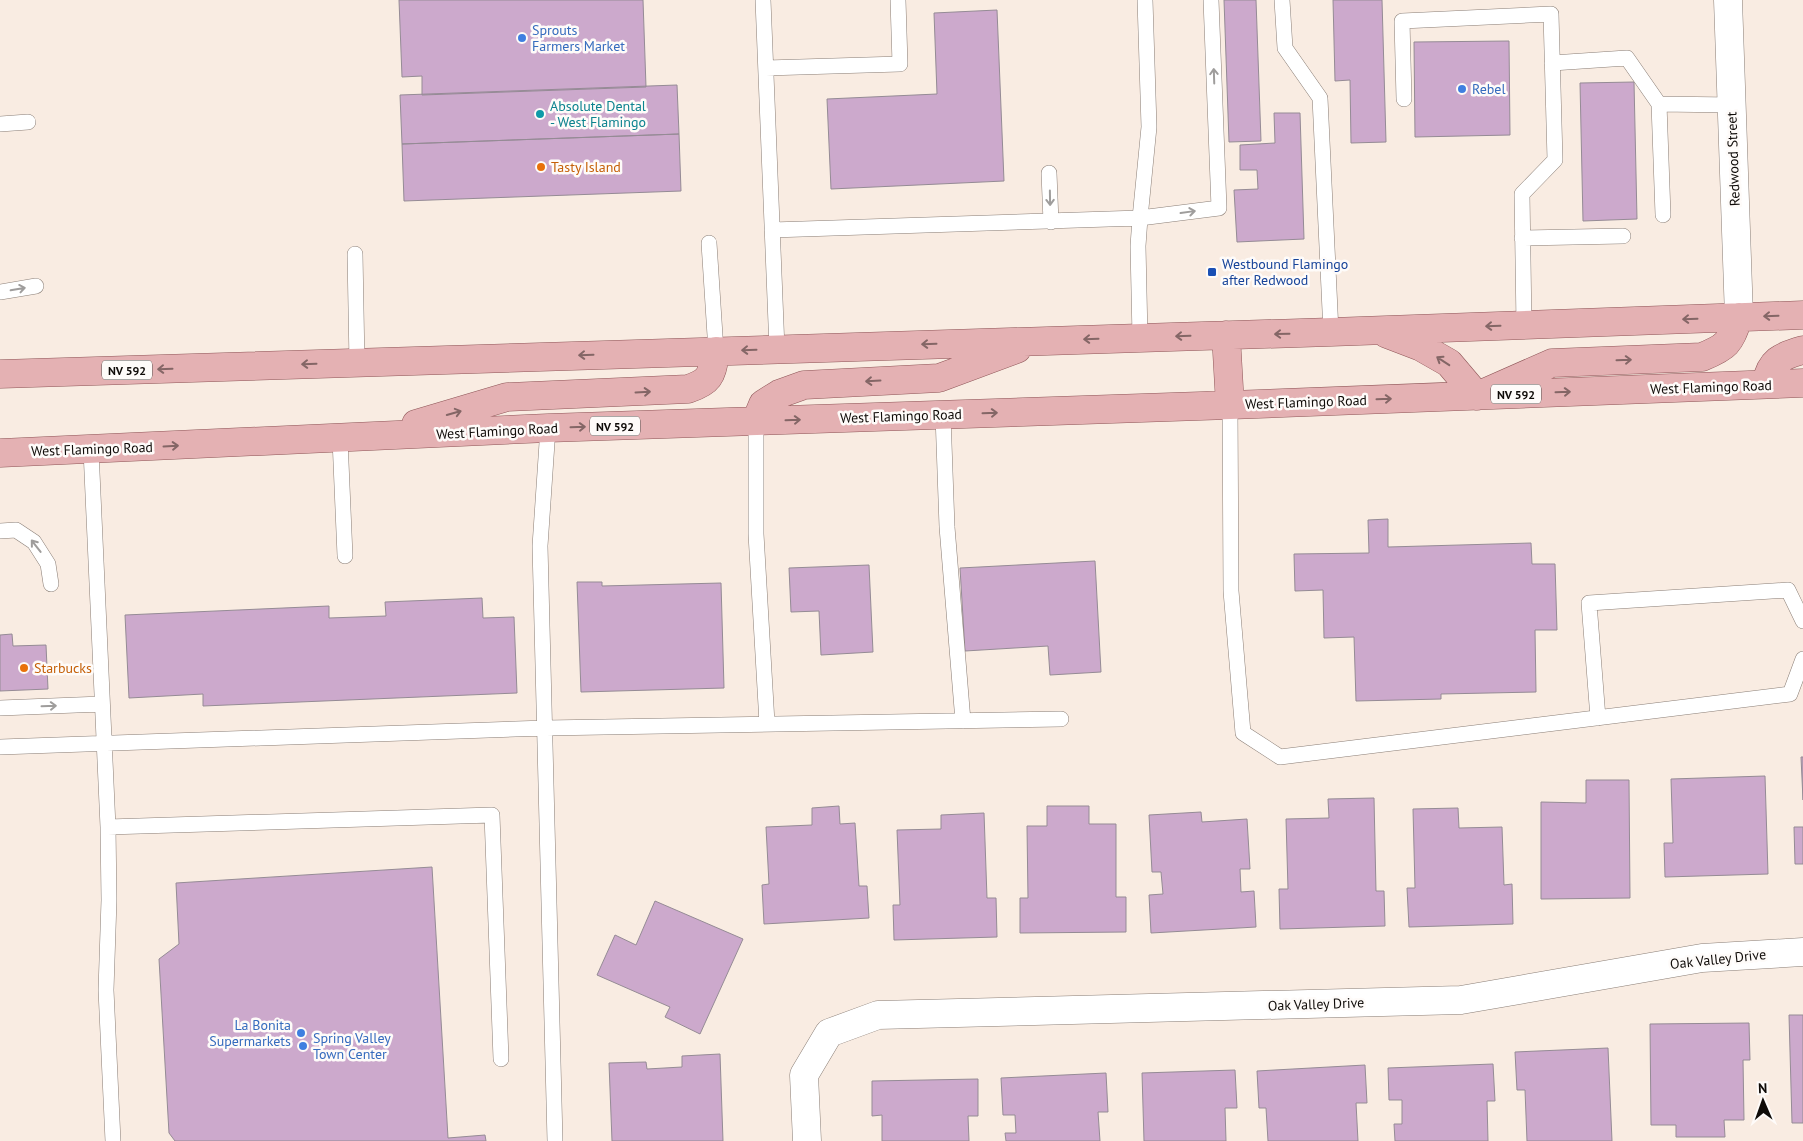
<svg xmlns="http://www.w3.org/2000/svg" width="1803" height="1141" viewBox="0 0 1803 1141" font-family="'PT Sans',sans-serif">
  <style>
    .building { fill: #cca9cc; stroke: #958b95 }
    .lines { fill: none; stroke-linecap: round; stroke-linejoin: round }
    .service-casing { stroke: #8a7e76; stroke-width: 16 }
    .minor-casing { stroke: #8a7e76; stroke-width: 29 }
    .tertiary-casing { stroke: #8a7e76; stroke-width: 29 }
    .primary-casing { stroke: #8e5557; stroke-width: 29 }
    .service { stroke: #fff; stroke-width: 15 }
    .minor { stroke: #fff; stroke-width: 28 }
    .tertiary { stroke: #fff; stroke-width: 28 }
    .primary { stroke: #e4b1b3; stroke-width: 28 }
    .oneway { stroke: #9f9d9c }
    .oneway2 { stroke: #846666 }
    .shop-dot { fill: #3f7fe0; stroke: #fefbf9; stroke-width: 2 }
    .culture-dot { fill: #0f9aa8; stroke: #fefbf9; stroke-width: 2 }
    .food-dot { fill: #e8710a; stroke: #fefbf9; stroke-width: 2 }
    .transit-dot { fill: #1a4fb4; stroke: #fefbf9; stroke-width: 2 }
    .labels { text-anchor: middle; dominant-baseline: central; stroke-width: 5; stroke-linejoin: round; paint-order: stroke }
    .shield { fill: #fefbf9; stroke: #575350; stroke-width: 1 }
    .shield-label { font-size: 12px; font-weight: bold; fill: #0f0b08 }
    .shop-label { font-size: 14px; fill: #366cbe; stroke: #fefbf9; text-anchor: start }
    .culture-label { font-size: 14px; fill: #0d838f; stroke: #fefbf9; text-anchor: start }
    .street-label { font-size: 14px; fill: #0f0b08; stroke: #fefbf9 }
    .food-label { font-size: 14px; fill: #c56008; stroke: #fefbf9; text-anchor: start }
    .transit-label { font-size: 14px; fill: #164399; stroke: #fefbf9; text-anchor: start }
  </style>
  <rect width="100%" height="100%" fill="#f9ece2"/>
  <!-- building -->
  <path class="building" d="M399 0H643L646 87 422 95V76L402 77Z
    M1224 0H1256L1261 141 1229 142Z
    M1333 0H1382L1386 142 1351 143 1350 80 1335 81Z
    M997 10 1004 181 831 189 827 99 937 94 934 13Z
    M1509 41 1510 135 1415 137 1414 42Z
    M1634 82 1637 219 1583 221 1580 83Z
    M677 85 679 134 402 144 400 95Z
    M1274 113H1300L1304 239 1237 242 1234 190 1258 189 1257 170H1240V145L1275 143Z
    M679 134 681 191 404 201 402 144Z
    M1388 519V547L1531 543 1532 564H1555L1557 630H1535L1536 692 1441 694V699L1356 701 1354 637 1324 638 1323 590 1295 591 1294 554 1369 553 1368 520Z
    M1095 561 1101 672 1050 675 1048 646 965 651 960 568Z
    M869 565 873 652 821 655 819 611 791 612 789 568Z
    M577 582H602V586L721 583 724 688 581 692Z
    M482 598 483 618 514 617 517 693 203 706V694L129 698 125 615 329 606V618L386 616 385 602Z
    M12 634 13 646 46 645 48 689 0 691V635Z
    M1801 757H1803V800Z
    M1765 776 1768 874 1665 877 1664 843H1673L1671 779Z
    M1586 780H1629L1630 898 1541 899V802L1586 803Z
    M1374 798 1376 891H1384L1385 926 1280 929 1279 889H1288L1286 819 1329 818 1328 799Z
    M839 806 840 824 855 823 859 886H867L869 918 764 924 762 885 769 884 766 827 812 825V808Z
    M1047 806H1089V824H1116V897H1126V932L1020 933V898H1028L1027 826H1047Z
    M1458 808 1459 828 1502 827 1504 885 1512 884 1513 924 1409 927 1407 888H1415L1413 809Z
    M1201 812 1202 822 1247 819 1250 869H1240L1241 892 1254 891 1256 927 1151 933 1149 895 1163 894 1161 872H1152L1149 815Z
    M984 813 987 898H996L997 937 894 940 893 905H900L897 830 941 829V815Z
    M1794 827H1803V864H1795Z
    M432 867 448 1138 485 1135 486 1141H175L169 1133 159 959 179 944 176 883Z
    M655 901 743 939 700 1034 665 1017 670 1007 597 975 615 935 636 945Z
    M1789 1015H1803V1123H1792Z
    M1749 1023 1750 1060H1743L1744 1120H1724L1725 1137H1676V1125H1651L1650 1024Z
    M1608 1048 1612 1141H1527L1525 1090H1517L1515 1052Z
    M720 1054 723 1141H612L609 1063 646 1062 647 1069 682 1067V1056Z
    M1493 1064 1495 1101H1487L1488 1141H1395L1394 1124H1402V1100H1389L1388 1068Z
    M1365 1065 1367 1103H1356L1358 1141H1268L1266 1108H1259L1257 1071Z
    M1235 1070 1237 1108H1225L1226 1141H1144L1142 1073Z
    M1106 1073 1108 1112H1098L1100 1141H1006L1005 1133H1016L1015 1115H1003L1001 1078Z
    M978 1079V1116H968L969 1141H882V1115L872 1116V1081Z"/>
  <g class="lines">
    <!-- service casing -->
    <g class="service-casing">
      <path id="service" d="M763 0 777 349
        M1145 0 1149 127 1140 218 1219 208 1211 0
        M1282 0 1285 48 1320 98 1331 332
        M1552 63 1627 58 1659 104 1732 105
        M766 68 900 64 898 0
        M1404 99 1402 21 1551 14 1555 160 1522 194 1524 325
        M1659 104 1663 215
        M0 124 28 122
        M1049 173 1051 222
        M772 230 1140 218 1138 246 1140 337
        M1522 238 1623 236
        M709 243 716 351
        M355 254 357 363
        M0 292 36 286
        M1230 405 1231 591 1243 733 1280 757 1790 694 1803 659
        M943 415 947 527 963 721
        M756 421V534L767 723
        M548 428 540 546 555 1141
        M340 439 345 556
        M91 450 108 827 109 900 106 990 113 1141
        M0 531 16 530 34 542 48 564 51 584
        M0 708 102 704
        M1598 718 1589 603 1788 590 1803 621
        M0 747 546 728 1061 719
        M108 827 492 815 501 1059"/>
    </g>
    <!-- minor casing -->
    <g class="minor-casing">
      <path id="minor" d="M807 1141 804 1075 829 1033 878 1015 1461 1000 1702 958 1803 952"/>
    </g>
    <!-- tertiary casing -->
    <g class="tertiary-casing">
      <path id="tertiary" d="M1728 0 1739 317"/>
    </g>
    <!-- primary casing -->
    <g class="primary-casing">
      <path id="primary" d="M1387 334 1421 347 1449 363 1477 396 1552 363 1702 357C1729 346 1729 343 1739 317
        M1226 335 1230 405
        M0 374 1331 332 1803 315
        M1766 384C1770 361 1781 356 1803 350
        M756 421 763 404 779 394 804 385 939 378 1017 349
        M416 424 507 397 688 389C712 381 711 375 716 351
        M0 453 548 428 1230 405 1803 383"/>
    </g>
    <!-- service -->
    <use href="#service" class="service"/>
    <!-- minor -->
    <use href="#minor" class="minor"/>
    <!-- tertiary -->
    <use href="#tertiary" class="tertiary"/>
    <!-- primary -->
    <use href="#primary" class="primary"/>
  </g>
  <!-- one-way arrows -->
  <defs><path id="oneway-shaft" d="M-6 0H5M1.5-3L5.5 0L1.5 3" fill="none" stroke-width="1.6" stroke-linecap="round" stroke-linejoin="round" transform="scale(1.25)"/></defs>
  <g class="oneway">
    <use href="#oneway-shaft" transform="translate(1214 76) rotate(-92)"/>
    <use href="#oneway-shaft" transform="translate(1050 198) rotate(89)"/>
    <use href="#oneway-shaft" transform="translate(1188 212) rotate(-8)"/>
    <use href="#oneway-shaft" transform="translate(18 289) rotate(-10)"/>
    <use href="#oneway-shaft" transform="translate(36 546) rotate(-128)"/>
    <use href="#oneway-shaft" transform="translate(49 706) rotate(-2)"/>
  </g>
  <g class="oneway2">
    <use href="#oneway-shaft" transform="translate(1771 316) rotate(178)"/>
    <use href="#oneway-shaft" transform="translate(1690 319) rotate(178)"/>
    <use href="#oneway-shaft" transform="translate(1493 326) rotate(178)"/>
    <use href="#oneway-shaft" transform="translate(1282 334) rotate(179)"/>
    <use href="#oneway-shaft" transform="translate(1183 336) rotate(178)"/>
    <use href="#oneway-shaft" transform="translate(1091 339) rotate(178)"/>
    <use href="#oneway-shaft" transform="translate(929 344) rotate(178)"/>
    <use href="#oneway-shaft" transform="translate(749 350) rotate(178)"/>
    <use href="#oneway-shaft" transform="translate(586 355) rotate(178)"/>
    <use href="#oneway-shaft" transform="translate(1624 360) rotate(-2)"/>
    <use href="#oneway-shaft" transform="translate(1443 361) rotate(-147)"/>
    <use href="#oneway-shaft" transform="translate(309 364) rotate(178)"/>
    <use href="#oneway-shaft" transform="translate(165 369) rotate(178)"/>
    <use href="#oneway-shaft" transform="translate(873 381) rotate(177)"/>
    <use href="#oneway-shaft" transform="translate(643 392) rotate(-3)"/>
    <use href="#oneway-shaft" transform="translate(1563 392) rotate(-2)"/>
    <use href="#oneway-shaft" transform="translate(1384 399) rotate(-2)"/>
    <use href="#oneway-shaft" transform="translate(454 413) rotate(-16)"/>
    <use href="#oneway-shaft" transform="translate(990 413) rotate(-2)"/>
    <use href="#oneway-shaft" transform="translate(793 420) rotate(-2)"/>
    <use href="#oneway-shaft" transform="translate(578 427) rotate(-2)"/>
    <use href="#oneway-shaft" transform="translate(171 446) rotate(-3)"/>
  </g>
  <!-- markers -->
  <g class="shop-dot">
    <circle cx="522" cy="38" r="5"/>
    <circle cx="1462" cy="89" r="5"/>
    <circle cx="301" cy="1033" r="5"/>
    <circle cx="303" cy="1046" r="5"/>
  </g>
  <circle class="culture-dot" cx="540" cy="114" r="5"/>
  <g class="food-dot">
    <circle cx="541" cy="167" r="5"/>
    <circle cx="24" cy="668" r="5"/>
  </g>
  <rect class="transit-dot" x="1207" y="267" width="10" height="10" rx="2.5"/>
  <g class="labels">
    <!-- shield labels -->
    <g class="shield">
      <rect x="102" y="360.5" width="50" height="19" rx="4"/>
      <rect x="1491" y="384.5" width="50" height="19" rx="4"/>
      <rect x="590" y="416.5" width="50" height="19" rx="4"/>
    </g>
    <g class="shield-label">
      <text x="127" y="370">NV 592</text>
      <text x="1516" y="394">NV 592</text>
      <text x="615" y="426">NV 592</text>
    </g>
    <!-- shop labels -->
    <g class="shop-label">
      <text x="532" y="30">Sprouts<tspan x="532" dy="16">Farmers Market</tspan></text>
      <text x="1472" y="89">Rebel</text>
      <text x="291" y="1025" text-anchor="end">La Bonita<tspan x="291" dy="16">Supermarkets</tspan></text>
      <text x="313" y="1038">Spring Valley<tspan x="313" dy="16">Town Center</tspan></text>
    </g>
    <!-- culture labels -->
    <g class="culture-label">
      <text x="550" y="106">Absolute Dental<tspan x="550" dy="16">- West Flamingo</tspan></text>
    </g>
    <!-- street labels -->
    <g class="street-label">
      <text transform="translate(1733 159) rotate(-92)">Redwood Street</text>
      <text transform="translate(1711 387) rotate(-2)">West Flamingo Road</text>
      <text transform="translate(1306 402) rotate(-2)">West Flamingo Road</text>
      <text transform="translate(901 416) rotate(-2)">West Flamingo Road</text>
      <text transform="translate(497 431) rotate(-3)">West Flamingo Road</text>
      <text transform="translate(92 449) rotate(-2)">West Flamingo Road</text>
      <text transform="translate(1718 959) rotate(-6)">Oak Valley Drive</text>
      <text transform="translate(1316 1004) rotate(-2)">Oak Valley Drive</text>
    </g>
    <!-- food labels -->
    <g class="food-label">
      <text x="551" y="167">Tasty Island</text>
      <text x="34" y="668">Starbucks</text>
    </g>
    <!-- transit labels -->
    <g class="transit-label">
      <text x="1222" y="264">Westbound Flamingo<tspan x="1222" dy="16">after Redwood</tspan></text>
    </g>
  </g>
  <!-- north arrow -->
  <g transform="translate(1763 1101) rotate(358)" stroke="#fefbf9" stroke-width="4" paint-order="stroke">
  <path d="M0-4L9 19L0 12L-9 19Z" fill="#0f0b08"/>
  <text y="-8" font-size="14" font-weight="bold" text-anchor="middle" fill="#0f0b08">N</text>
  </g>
</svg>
